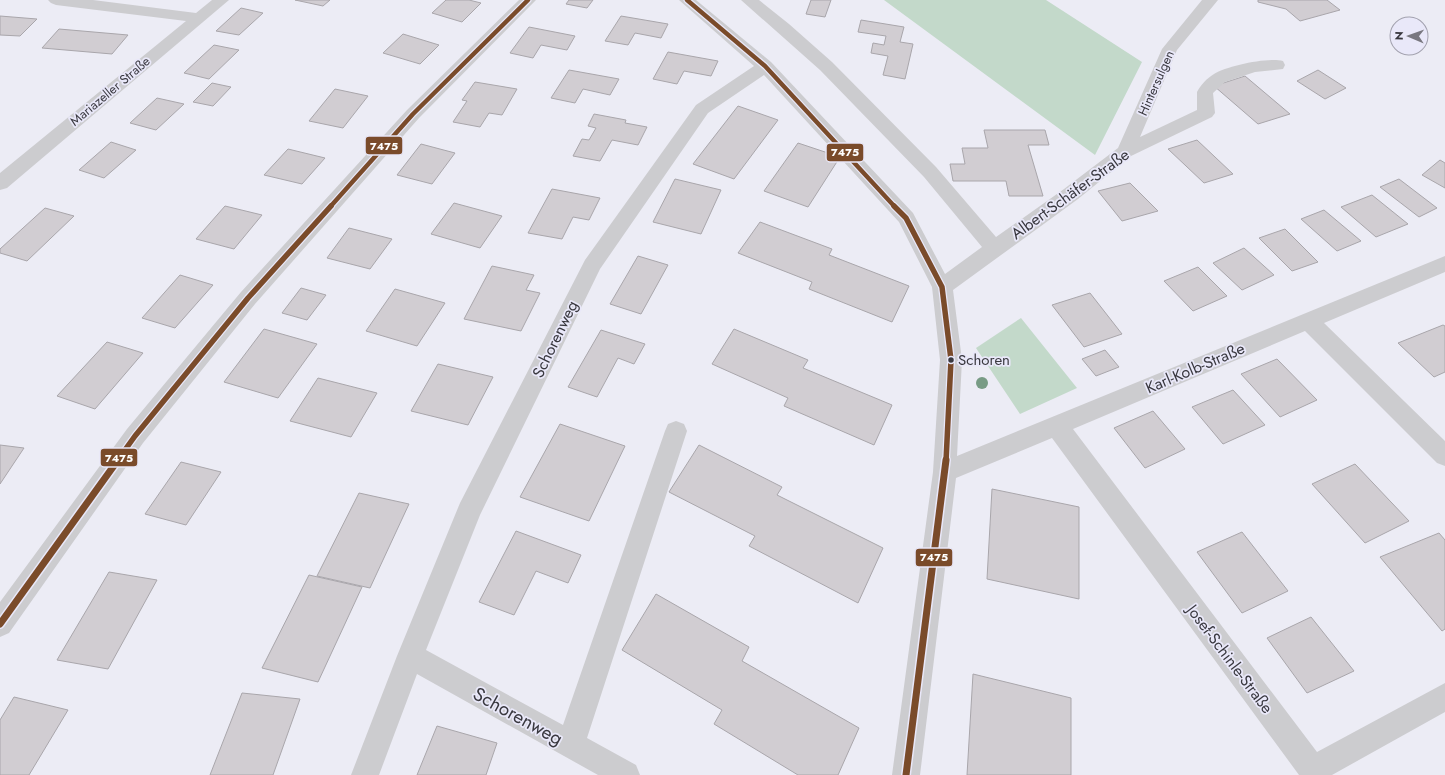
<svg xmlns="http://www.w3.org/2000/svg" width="1445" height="775" viewBox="0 0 1445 775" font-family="Jost,sans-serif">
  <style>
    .green { fill: #c3d9ca }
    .building { fill: #d1cdd2; stroke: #a9a6ab }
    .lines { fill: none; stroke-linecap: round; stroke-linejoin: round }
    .minor { fill: #cccccf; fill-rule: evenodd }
    .bus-1-far2-casing { stroke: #e9e8f9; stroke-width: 7 }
    .bus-1-far1-casing { stroke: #e9e8f9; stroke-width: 8 }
    .bus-1-casing { stroke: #e9e8f9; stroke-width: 10 }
    .bus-1-far2 { stroke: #7a4b2a; stroke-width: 4.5 }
    .bus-1-far1 { stroke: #7a4b2a; stroke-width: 5.5 }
    .bus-1 { stroke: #7a4b2a; stroke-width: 7 }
    .tree { fill: #789b85 }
    .bus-dot { fill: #39383f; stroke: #e9e8f9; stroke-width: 1.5 }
    .labels { text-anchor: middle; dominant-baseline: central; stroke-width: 3.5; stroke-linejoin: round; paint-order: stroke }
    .far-street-label { font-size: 13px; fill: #39383f; stroke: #e9e8f9 }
    .bus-label { font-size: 15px; fill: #39383f; stroke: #e9e8f9; text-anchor: start }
    .street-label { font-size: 16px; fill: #39383f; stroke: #e9e8f9 }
    .near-street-label { font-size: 19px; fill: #39383f; stroke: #e9e8f9 }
    .line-badge { stroke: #e9e8f9; stroke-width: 1.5 }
    .badge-label { font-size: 11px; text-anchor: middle; font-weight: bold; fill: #fff }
  </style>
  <rect width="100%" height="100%" fill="#ececf5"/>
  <!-- green -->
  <path class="green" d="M884 0H1046L1142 62 1095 155Z
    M1021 318 1077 388 1020 414 976 348Z"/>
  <!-- building -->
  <path class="building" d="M295 0H330L323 6Z
    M446 0H469L481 3 462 22 432 13Z
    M569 0H593L587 8 566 4Z
    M811 0H831L825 17 806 14Z
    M1258 0H1327L1340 10 1300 21 1286 9 1258 2Z
    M241 8 263 13 239 35 216 31Z
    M0 16 37 19 20 36 0 35Z
    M621 16 668 24 661 38 635 33 628 45 605 41Z
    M861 20 904 27 900 42 913 44 905 79 883 75 888 56 871 53 873 43 884 45 886 36 858 32Z
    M529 27 575 36 567 50 541 45 533 58 510 53Z
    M59 29 128 35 112 54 42 48Z
    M403 34 439 45 420 64 383 53Z
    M214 45 239 50 209 79 184 73Z
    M668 52 718 61 711 76 684 71 677 84 653 79Z
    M569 70 619 79 610 95 583 89 575 103 551 98Z
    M1318 70 1346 88 1325 99 1297 81Z
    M1245 76 1290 114 1258 124 1214 86Z
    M475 82 517 89 502 115 489 113 480 127 453 122 467 101 462 100Z
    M212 83 231 87 213 106 193 102Z
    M335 89 368 96 343 128 309 121Z
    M157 98 184 104 156 130 130 123Z
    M738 106 778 120 734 179 693 164Z
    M594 114 626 120 625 123 647 127 638 145 612 140 600 161 573 156 582 139 589 140 596 128 588 126Z
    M984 130H1045L1049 145H1028L1043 196H1009L1006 181H953L950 164H965L962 148H988Z
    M1197 140 1233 174 1204 183 1168 149Z
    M111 142 136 150 104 178 79 170Z
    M798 143 840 157 808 207 764 191Z
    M421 144 455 153 432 184 397 175Z
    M288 149 325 158 302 184 264 175Z
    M1440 160 1445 163V188L1422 175Z
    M675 179 721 190 701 234 653 222Z
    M1399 179 1437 208 1419 217 1380 187Z
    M1130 183 1158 211 1122 221 1098 191Z
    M552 189 600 198 589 220 573 217 562 239 528 233Z
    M1372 195 1408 224 1376 237 1341 207Z
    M454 203 502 216 480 248 431 234Z
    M225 206 262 215 234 249 196 239Z
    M45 208 74 216 27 261 0 253V249Z
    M1324 210 1361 241 1337 251 1301 219Z
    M760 222 832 249 829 255 909 286 892 322 809 289 812 282 738 253Z
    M349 228 392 239 370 269 327 258Z
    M1285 229 1318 262 1292 271 1259 238Z
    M1244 248 1274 275 1242 290 1213 263Z
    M638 256 668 265 641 314 610 304Z
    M492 266 534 275 526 290 540 293 521 331 464 319Z
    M1198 267 1227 296 1193 311 1164 281Z
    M180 275 213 285 175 328 142 318Z
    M301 288 326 295 307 320 282 313Z
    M395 289 445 303 417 346 366 331Z
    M1090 293 1122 334 1084 347 1052 305Z
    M1443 325 1445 326V372L1434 377 1398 343Z
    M264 329 317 344 278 398 224 382Z
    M734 329 808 360 803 368 892 405 874 445 784 406 788 398 712 364Z
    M601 330 645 344 634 364 618 358 597 397 568 387Z
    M107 342 143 353 95 409 57 396Z
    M1105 350 1119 367 1096 376 1082 359Z
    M1277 359 1317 400 1280 417 1241 374Z
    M438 364 493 377 468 425 411 411Z
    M318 378 377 393 351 437 290 421Z
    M1233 390 1265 425 1223 444 1192 407Z
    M1153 411 1185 449 1145 468 1114 428Z
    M560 424 625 446 589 521 520 497Z
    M0 445 24 448 0 484Z
    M699 445 782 487 777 495 883 548 858 603 749 546 755 536 669 492Z
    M181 462 221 472 186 525 145 514Z
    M1355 464 1409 521 1365 543 1312 484Z
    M992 489 1079 507V599L987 579Z
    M359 493 409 504 370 588 317 576Z
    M516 531 581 555 568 583 536 571 514 615 479 602Z
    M1242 532 1288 591 1242 613 1197 552Z
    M1439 533 1445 540V629L1442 631 1380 557Z
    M109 572 157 580 108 669 57 660Z
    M309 575 362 587 318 682 262 668Z
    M656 594 749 647 742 661 859 728 838 775H798L714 724 722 710 622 650Z
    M1311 617 1354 671 1307 693 1267 638Z
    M973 674 1071 698V775H967Z
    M242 693 300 699 273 775H210Z
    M14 697 68 710 29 775H0V720Z
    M437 726 497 743 486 775H417Z"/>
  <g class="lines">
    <!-- minor -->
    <path class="minor" d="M48 0H93L196 13 212 0H229L7 188 0 190V173L186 21 56 5 51 3Z
      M519 0H536L419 118 255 304 143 443 9 633 0 637V602L127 429 241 292 407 110Z
      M679 0H696L771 62 913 213 945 274 982 247 924 177 820 70 741 0H759L789 24 832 62 936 167 996 237 1064 189 1118 148 1162 49 1202 0H1218L1177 50 1140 137 1197 110V92C1200 86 1207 78 1214 74 1227 66 1268 57 1283 61L1285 65 1283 69 1255 72 1225 82 1213 93 1215 113 1212 117 1131 156 1078 199 953 290 962 360 957 456 1445 256V272L1324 323 1445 441V466L1437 463 1305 331 1073 429 1317 752 1445 683V712L1332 775H1299L1052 438 956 478 920 775H892L933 472 940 360 932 287 899 222 764 75 708 113 600 269 480 515 426 650 563 725 665 431 668 424 676 421 684 424 687 431 587 738 636 765 640 775H598L417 674 379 775H351L397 656 460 503 585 260 696 105 754 66Z"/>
    <!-- bus-1-far2 casing -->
    <g class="bus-1-far2-casing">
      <path id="bus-1-far2" d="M687 0 765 66 895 207
        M330 207 413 114 528 0"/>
    </g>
    <!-- bus-1-far1 casing -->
    <g class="bus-1-far1-casing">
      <path id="bus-1-far1" d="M894 206 906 218 942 287 951 360 946 461
        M117 461 135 436 248 298 331 206"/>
    </g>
    <!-- bus-1 casing -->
    <g class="bus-1-casing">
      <path id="bus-1" d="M0 624 118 460
        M906 775 946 460"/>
    </g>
    <!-- bus-1-far2 -->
    <use href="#bus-1-far2" class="bus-1-far2"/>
    <!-- bus-1-far1 -->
    <use href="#bus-1-far1" class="bus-1-far1"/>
    <!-- bus-1 -->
    <use href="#bus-1" class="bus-1"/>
  </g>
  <!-- trees -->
  <circle class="tree" cx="982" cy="383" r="6"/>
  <!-- markers -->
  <circle class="bus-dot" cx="951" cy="360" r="3.5"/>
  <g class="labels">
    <!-- far-street labels -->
    <g class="far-street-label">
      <text transform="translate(1156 83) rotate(-66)">Hintersulgen</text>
      <text transform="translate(110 91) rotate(-40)">Mariazeller Straße</text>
    </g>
    <!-- bus labels -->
    <g class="bus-label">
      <text x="958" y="360">Schoren</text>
    </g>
    <!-- street labels -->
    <g class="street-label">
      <text transform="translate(1070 194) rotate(-36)">Albert-Schäfer-Straße</text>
      <text transform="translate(555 339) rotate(-64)">Schorenweg</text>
      <text transform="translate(1195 368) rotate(-23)">Karl-Kolb-Straße</text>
      <text transform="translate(1230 659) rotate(53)">Josef-Schinle-Straße</text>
    </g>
    <!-- near-street labels -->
    <g class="near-street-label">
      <text transform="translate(518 716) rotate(29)">Schorenweg</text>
    </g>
  </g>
  <g class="line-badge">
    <rect x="365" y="136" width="38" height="19" rx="4" fill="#7a4b2a"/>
    <rect x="826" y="143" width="38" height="19" rx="4" fill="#7a4b2a"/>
    <rect x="100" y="448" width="38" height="19" rx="4" fill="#7a4b2a"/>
    <rect x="915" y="548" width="38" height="19" rx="4" fill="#7a4b2a"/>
  </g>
  <g class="badge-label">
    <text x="384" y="150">7475</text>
    <text x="845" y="156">7475</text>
    <text x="119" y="462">7475</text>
    <text x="934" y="561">7475</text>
  </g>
  <!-- north arrow -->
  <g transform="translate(1409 36) rotate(272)"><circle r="19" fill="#e9e8f9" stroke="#a3a2af"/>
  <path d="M0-3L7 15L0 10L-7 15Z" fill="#78777f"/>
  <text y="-6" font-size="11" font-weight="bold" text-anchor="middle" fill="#39383f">N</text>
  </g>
</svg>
